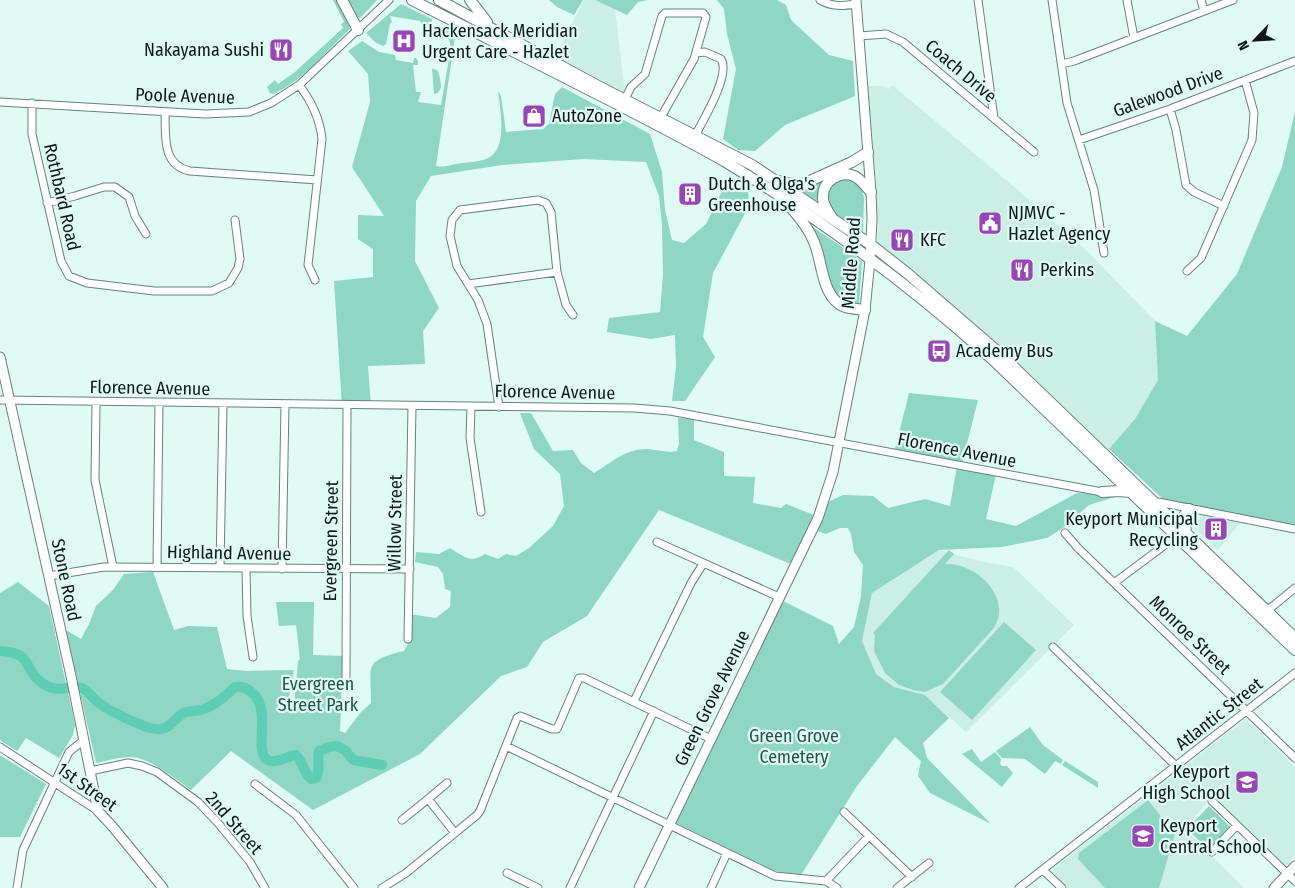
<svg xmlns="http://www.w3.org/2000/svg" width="1295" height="888" viewBox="0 0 1295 888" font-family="'Fira Sans Condensed',sans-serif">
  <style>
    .built { fill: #cbefe5 }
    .green { fill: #8fd6c3 }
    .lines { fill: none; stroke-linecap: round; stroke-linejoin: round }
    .river { stroke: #5dcdb3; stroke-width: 10 }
    .minor-casing { stroke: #68817a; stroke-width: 9 }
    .major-casing { stroke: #68817a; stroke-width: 11 }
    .highway-casing { stroke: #68817a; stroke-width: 12 }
    .minor { stroke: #fff; stroke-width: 7 }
    .major { stroke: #fff; stroke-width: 9 }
    .highway { stroke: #fff; stroke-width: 10 }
    .labels { text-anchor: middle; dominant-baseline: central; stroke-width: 4.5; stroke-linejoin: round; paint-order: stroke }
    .poi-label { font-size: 18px; fill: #0f1816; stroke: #dffbf3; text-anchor: start }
    .street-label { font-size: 18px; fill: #0f1816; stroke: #dffbf3 }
    .park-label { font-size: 18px; fill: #245449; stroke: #dffbf3 }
  </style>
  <rect width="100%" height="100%" fill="#dffbf3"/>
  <!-- built -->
  <path class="built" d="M584 0H594L615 9 625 93 556 56Z
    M892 85 1011 184 1088 252 1155 321 1158 380 1135 419 1108 451 992 340 932 288 878 244 876 179 868 86H882L889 89Z
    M1202 515 1240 523 1218 550 1194 528Z
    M939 550 984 562 1013 567 1074 625 966 732 925 695 894 687 876 674 862 641 872 593Z
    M1246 719 1295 767V856L1286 866 1214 796 1184 828 1244 888H1068L1054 874 1053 870 1055 867Z"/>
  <!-- green -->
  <path class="green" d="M333 0H337L348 21 350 29C326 51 303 81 273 94L270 93 267 87 275 80 278 84 295 72 343 28 341 24 344 22Z
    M344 0H377L360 18 354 15Z
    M549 0H583L574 15 557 7Z
    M595 0H648L638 2 627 15Z
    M717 0H777L786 5 791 20 829 55 853 61 855 96 785 125 755 151 738 150 723 139 736 69 727 34 724 9Z
    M401 4 432 19V23L428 27 423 26 420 21 390 16 392 22 390 24 386 44 383 46 375 42 366 33Z
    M448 27 456 30 436 166C446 168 452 164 462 163 470 162 478 162 486 159 509 150 500 110 498 91L501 96 506 132 543 129 549 124 555 94 562 87 650 134 662 172 665 210 672 240 684 243 706 224 728 179 748 191 749 206 713 273 703 337 715 357 685 401H672L676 367 675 335 651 339 607 332 609 318 660 312 663 275 662 225 659 196 646 162 584 159 502 165 431 176 416 201 415 261 439 308 423 331 425 364 368 366 371 407H342L334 281 373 277V249L358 239V215L384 216 352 167 370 102 368 74 348 51 362 41 379 52 395 55 396 60 413 63 414 58H416L418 61V65H413L416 92H421L418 102 441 105 451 47 449 39 441 32Z
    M432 68 438 71C440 78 445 92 434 94Z
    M1295 112V526L1163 499 1109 449 1135 419 1158 380 1155 321 1187 336 1237 274 1282 167Z
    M826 178 819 190 817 201 796 188Z
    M850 178 862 188 864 198 863 233 830 210 826 191 836 179Z
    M810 225 862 261 859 304 853 306 834 297Z
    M909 393 978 400 962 463 996 474 986 519 1016 526 1077 493 1118 496 1089 505 1063 528 1047 538 1002 547 939 550 872 593 862 641 876 674 894 687 925 695 949 718 923 743 927 758 991 824 930 793 918 776 921 761 895 737 857 786 801 875 774 871 676 823 781 600 833 626 839 644 854 627 861 596 863 565 854 552 851 534 848 528H840L826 534 817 531 828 502 843 495 873 496 888 508 925 499 950 506 957 466 894 453Z
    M520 413H531L553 451 573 450 581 463 594 473C612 462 627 448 648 449 658 450 667 453 677 451L679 444 678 418 694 419V440L724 452V476L755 477 753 503 781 508 786 504 814 515 791 564 659 510 587 616 543 642 527 667 501 676 420 754 313 810 231 751 191 790C175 779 150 757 130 757 119 757 107 761 96 763L66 630 81 639 89 624 96 606 113 590 124 574 153 572 174 630 188 626 217 627 227 669 246 671 294 670 288 703 294 707 298 661 300 659 296 625 279 626 276 602H314L313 655 343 656 340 731 345 733 361 712 371 703C371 665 363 661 404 651L409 642V614L436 618 450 607 451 591 445 589 443 574 438 567 415 562 416 552 439 554 450 548C463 556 470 564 485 554L498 559 506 554 516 556 529 548 553 526 564 506 560 474 534 449Z
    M949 550 954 554 945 564C977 562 1014 599 993 629L943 684 925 692 913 690 899 685 885 673 874 651 875 635 873 633Z
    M18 582 49 606 75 725 73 735 59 758 26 738 17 751 0 740V593Z
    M1004 622 1036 650 972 720 940 692Z
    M1030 727 1043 745 1063 760 1061 764 1055 761 1045 774 1025 759 1002 758 996 751Z
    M972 749 981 762 995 752 1001 759 1000 764 1002 766H1007L1013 773 1002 787 962 754Z
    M0 755 46 784 20 837H0Z
    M1065 761 1098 782V788L1062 765Z
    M1148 800 1175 834 1159 888H1105L1078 859 1079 853Z
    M1209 806 1230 827 1208 849 1187 829Z"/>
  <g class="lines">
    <!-- river -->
    <path class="river" d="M0 651C35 653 21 668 42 683 58 695 71 684 82 688 89 691 93 699 99 703 110 711 148 731 161 729 172 728 176 715 186 712 191 711 196 711 201 710 215 706 224 697 235 687 241 686 245 687 250 691 275 708 250 755 270 761 278 763 288 756 296 755 303 762 303 772 311 779L316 778C321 770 317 761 319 751L329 747 337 746 345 750 353 760 382 765"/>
    <!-- minor casing -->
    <g class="minor-casing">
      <path id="minor" d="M820 0C832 7 843 6 856 4
        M978 0 994 118
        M1052 0 1067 103 1094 190 1104 253
        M1127 0 1134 38
        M1201 0 1204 11
        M859 36 886 34 903 42 1034 152
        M1062 64 1074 61 1233 0
        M299 85C312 102 320 118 322 139L308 265 315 280
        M625 99 631 87 645 74 662 16 665 13H703L706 17 694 59 661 117
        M0 102 205 114 249 112 271 103 299 85 389 0
        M32 103V134L61 261 69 276 87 283 154 291H212L229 283 238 268 240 259 235 220
        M1170 109 1176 130 1186 185 1194 192 1224 206
        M165 112C166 135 161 165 190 171L317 180
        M695 136C703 120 731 75 721 59L705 52 696 53
        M1079 140 1170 109 1295 61
        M47 203 75 196 104 187H115L129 197 135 216 146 234
        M1187 271 1201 258 1252 140 1254 113 1245 80
        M468 284 557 272
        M0 400 634 408 670 411 1102 492
        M96 402 95 480 113 567
        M471 407 470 438 481 512
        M499 407 487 324 478 300 457 266 450 236 452 220 460 210 538 200 546 203 551 212 557 272 566 305 573 315
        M1153 501 1295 529
        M1065 533 1078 548 1295 758
        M657 542 779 597
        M157 567 159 403
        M220 568 223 404
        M246 569 247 616 253 657
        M282 569 285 404
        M49 576 104 567 410 569
        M1114 583 1177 536
        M1267 611 1295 588
        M408 639 412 406
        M1053 647 1176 766
        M346 677 347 406
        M634 701 691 583 703 564
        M506 746 775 876 826 881 837 888
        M0 747 98 811
        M90 771 128 763 142 766 157 772 198 802 218 823 250 862 265 888
        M255 784 296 815 354 888
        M428 799 447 783
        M1212 801 1295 881
        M844 812 912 877
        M402 820 428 799 455 833
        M1212 852 1237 825
        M1043 870 1062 888
        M507 873 538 888
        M826 881 869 836
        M17 888 23 850 69 752 84 740
        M382 888 406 873 477 815 480 811 517 718 520 716 552 729H557L579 678H584L711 739
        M570 888 654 711
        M711 888 727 853
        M897 888 929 863
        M1019 888 1295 673"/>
    </g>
    <!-- major casing -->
    <g class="major-casing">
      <path id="major" d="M0 357 71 676 98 811 112 826 163 888
        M639 888 818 518 833 472 865 310 870 260 872 219 871 192 856 0
        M1274 888 1295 866"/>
    </g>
    <!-- highway casing -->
    <g class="highway-casing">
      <path id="highway" d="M342 0 358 30
        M412 0C480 35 549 69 617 104 653 123 689 141 724 161 819 218 909 284 991 358L1295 650
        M439 0 600 87 752 165 870 244 907 273 996 350 1295 638
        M470 0 487 22
        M779 181 796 185 803 184 852 162 868 152
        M792 209C801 219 809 229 814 242 823 262 821 298 845 307 852 309 859 309 865 310
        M832 218C828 211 822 204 823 196 823 181 840 170 854 176 861 179 866 187 871 192
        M1102 492 1119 491 1130 492
        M1186 532 1184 516 1189 509"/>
    </g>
    <!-- minor -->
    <use href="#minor" class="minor"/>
    <!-- major -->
    <use href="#major" class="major"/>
    <!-- highway -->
    <use href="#highway" class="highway"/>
  </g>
  <!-- icons -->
  <defs>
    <g id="hospital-square" transform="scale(1.25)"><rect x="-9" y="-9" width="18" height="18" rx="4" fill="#9846b5" stroke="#dffbf3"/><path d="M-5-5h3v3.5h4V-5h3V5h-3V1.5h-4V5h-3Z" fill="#fff"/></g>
    <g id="restaurant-square" transform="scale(1.25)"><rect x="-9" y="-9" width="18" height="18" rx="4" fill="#9846b5" stroke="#dffbf3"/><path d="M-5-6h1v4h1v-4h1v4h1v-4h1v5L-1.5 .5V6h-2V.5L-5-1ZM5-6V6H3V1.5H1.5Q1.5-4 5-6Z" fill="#fff"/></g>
    <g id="shop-square" transform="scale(1.25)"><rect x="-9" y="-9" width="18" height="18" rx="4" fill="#9846b5" stroke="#dffbf3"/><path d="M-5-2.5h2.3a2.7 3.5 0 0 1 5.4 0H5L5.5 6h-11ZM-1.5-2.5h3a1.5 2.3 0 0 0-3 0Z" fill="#fff"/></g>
    <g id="building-square" transform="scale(1.25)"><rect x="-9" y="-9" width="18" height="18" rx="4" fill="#9846b5" stroke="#dffbf3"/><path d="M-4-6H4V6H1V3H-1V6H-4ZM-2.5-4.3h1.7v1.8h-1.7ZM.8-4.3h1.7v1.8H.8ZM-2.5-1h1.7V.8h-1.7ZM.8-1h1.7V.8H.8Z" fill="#fff"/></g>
    <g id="civic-square" transform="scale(1.25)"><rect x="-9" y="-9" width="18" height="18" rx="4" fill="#9846b5" stroke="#dffbf3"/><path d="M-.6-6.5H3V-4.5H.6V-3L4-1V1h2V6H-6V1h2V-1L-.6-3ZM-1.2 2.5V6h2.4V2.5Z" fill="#fff"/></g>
    <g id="bus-square" transform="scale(1.25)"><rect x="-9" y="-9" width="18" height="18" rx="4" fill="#9846b5" stroke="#dffbf3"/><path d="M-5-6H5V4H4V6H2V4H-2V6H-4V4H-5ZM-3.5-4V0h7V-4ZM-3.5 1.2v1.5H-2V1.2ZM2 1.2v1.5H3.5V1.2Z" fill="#fff"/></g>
    <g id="school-square" transform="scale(1.25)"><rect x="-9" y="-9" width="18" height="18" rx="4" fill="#9846b5" stroke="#dffbf3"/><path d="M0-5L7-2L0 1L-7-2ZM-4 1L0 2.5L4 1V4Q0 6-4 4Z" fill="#fff"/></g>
  </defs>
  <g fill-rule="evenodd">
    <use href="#hospital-square" x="404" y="41"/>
    <use href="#restaurant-square" x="281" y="50"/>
    <use href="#shop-square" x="534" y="116"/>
    <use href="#building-square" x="690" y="194"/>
    <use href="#civic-square" x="990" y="223"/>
    <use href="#restaurant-square" x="902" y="240"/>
    <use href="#restaurant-square" x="1022" y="270"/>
    <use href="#bus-square" x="939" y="351"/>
    <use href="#building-square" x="1216" y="529"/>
    <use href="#school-square" x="1247" y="782"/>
    <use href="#school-square" x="1143" y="836"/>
  </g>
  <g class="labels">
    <!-- poi labels -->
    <g class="poi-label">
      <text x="422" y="31">Hackensack Meridian<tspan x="422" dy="21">Urgent Care - Hazlet</tspan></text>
      <text x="264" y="50" text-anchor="end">Nakayama Sushi</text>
      <text x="552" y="116">AutoZone</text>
      <text x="708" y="184">Dutch &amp; Olga's<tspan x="708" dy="21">Greenhouse</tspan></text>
      <text x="1008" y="213">NJMVC -<tspan x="1008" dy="21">Hazlet Agency</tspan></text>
      <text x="920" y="240">KFC</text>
      <text x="1040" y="270">Perkins</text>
      <text x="956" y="351">Academy Bus</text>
      <text x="1198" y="519" text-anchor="end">Keyport Municipal<tspan x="1198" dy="21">Recycling</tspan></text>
      <text x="1230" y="772" text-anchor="end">Keyport<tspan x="1230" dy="21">High School</tspan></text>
      <text x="1160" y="826">Keyport<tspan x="1160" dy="21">Central School</tspan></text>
    </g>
    <!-- street labels -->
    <g class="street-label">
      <text transform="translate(961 71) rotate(40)">Coach Drive</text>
      <text transform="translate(1168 92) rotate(-20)">Galewood Drive</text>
      <text transform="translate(185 96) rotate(2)">Poole Avenue</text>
      <text transform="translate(62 197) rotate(77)">Rothbard Road</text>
      <text transform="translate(851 263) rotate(-86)">Middle Road</text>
      <text transform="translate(150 388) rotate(1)">Florence Avenue</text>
      <text transform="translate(555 392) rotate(1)">Florence Avenue</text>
      <text transform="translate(957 450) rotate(11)">Florence Avenue</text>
      <text transform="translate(395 523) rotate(-89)">Willow Street</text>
      <text transform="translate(331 541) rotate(-89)">Evergreen Street</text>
      <text transform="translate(229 553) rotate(1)">Highland Avenue</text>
      <text transform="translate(66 580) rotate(78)">Stone Road</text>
      <text transform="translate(1190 635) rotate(44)">Monroe Street</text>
      <text transform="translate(712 698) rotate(-64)">Green Grove Avenue</text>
      <text transform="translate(1219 714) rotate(-38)">Atlantic Street</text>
      <text transform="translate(87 787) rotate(36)">1st Street</text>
      <text transform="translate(234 823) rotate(49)">2nd Street</text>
    </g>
    <!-- park labels -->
    <g class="park-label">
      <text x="318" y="684">Evergreen<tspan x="318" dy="21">Street Park</tspan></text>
      <text x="794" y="736">Green Grove<tspan x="794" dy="21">Cemetery</tspan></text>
    </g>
  </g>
  <!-- north arrow -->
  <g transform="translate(1255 40) rotate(245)" stroke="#dffbf3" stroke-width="4" paint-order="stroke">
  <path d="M0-4L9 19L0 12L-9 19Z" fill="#0f1816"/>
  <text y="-8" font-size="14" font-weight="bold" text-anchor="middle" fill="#0f1816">N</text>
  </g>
</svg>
